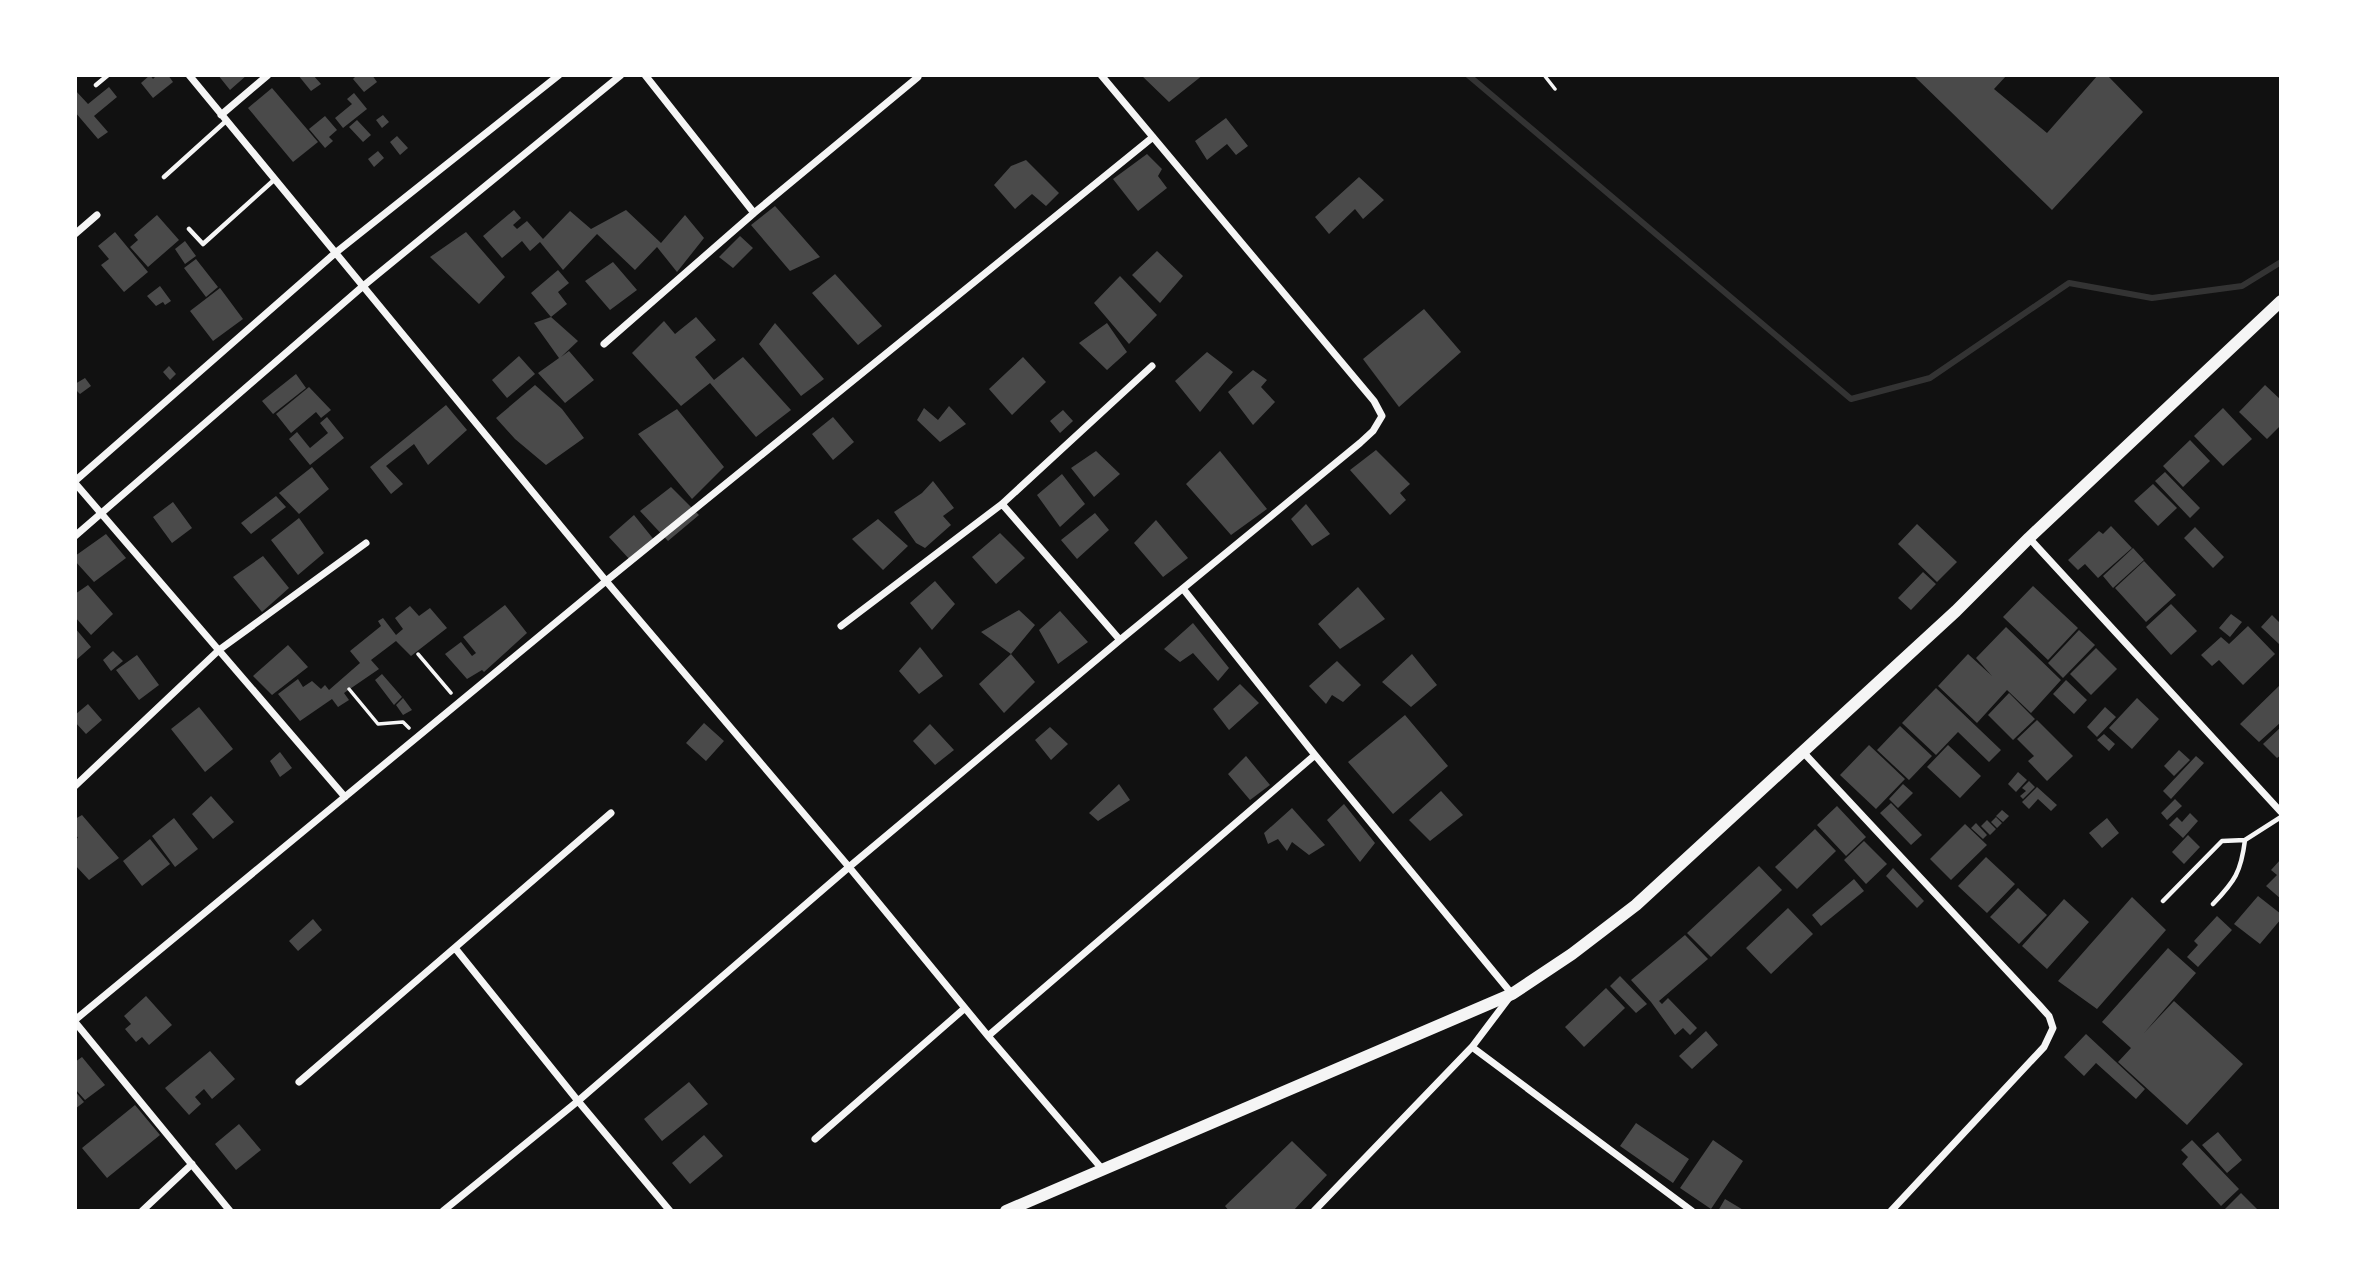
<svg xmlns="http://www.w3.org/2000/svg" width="2356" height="1286" viewBox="0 0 2356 1286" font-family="'Source Sans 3',sans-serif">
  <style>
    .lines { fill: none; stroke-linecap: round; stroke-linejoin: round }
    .stream { stroke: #333; stroke-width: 6 }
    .building { fill: #4a4a4a }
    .path { stroke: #f5f5f5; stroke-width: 3.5 }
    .service { stroke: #f5f5f5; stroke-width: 4.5 }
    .minor { stroke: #f5f5f5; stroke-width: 7 }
    .tertiary { stroke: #f5f5f5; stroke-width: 12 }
  </style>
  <rect width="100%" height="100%" fill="#111"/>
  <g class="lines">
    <!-- stream -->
    <path class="stream" d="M1468 75 1851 399 1930 378 2069 283 2152 298 2242 286 2281 262"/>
  </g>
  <!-- building -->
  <path class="building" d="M150 75 153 79 157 75H168L173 82 153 98 141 83Z
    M218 75H247L230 90Z
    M298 75H313L321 84 311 91Z
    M357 75H372L377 82 364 92 353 79Z
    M1141 75H1203L1169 102Z
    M1913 75H2007L1994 89 2047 133 2098 75H2107L2143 112 2052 210Z
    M109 87 117 97 94 116 108 132 98 139 75 112V90L88 104Z
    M272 88 318 142 293 162 248 108Z
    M354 93 367 109 343 128 335 118 352 104 347 99Z
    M383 115 389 122 382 128 376 120Z
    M325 116 337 130 329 137 333 141 325 148 309 129Z
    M1226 118 1248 146 1236 155 1227 144 1207 160 1195 141Z
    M357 120 371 135 363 142 349 127Z
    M397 136 408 148 400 155 390 142Z
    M378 151 384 158 374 167 368 159Z
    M1147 154 1162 169 1158 176 1167 188 1138 211 1113 179Z
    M1026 160 1059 193 1046 206 1032 194 1015 209 994 185 1011 166Z
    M1359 177 1384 200 1363 219 1355 209 1329 234 1315 217Z
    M775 206 820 257 790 271 751 225Z
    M514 210 521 218 513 225 517 229 527 221 543 239 570 211 591 229 626 210 661 243 685 215 704 238 677 272 657 247 635 270 597 234 563 270 540 242 530 251 522 241 502 258 483 236Z
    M157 215 179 240 148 267 130 247 138 240 134 235Z
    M115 232 148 272 124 292 101 265 109 259 98 246Z
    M466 232 505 277 479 304 430 257Z
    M740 236 753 248 733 268 719 257Z
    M185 241 196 256 185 264 175 249Z
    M1157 251 1183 276 1160 303 1132 275Z
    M196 259 218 287 206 297 184 268Z
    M613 262 637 290 610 310 585 281Z
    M558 270 569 283 558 292 567 304 551 317 531 293Z
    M835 274 882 326 858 345 812 293Z
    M1120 276 1157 315 1129 344 1094 303Z
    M160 286 171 301 165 305 163 302 156 306 147 296Z
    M220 288 243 319 213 341 190 311Z
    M1424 309 1461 352 1399 407 1363 359Z
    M551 317 578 341 561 357 569 351 594 380 565 403 538 373 559 358 534 323Z
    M696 317 716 340 695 357 714 380 743 357 791 410 756 437 710 383 681 406 632 353 664 321 675 334Z
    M775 323 824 379 801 396 759 344Z
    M1107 323 1127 352 1107 370 1079 343Z
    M1207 352 1233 372 1200 412 1175 381Z
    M519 356 535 374 507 398 492 380Z
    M1023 357 1046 382 1012 415 989 389Z
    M169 366 176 374 170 380 163 372Z
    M1253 370 1267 380 1261 387 1275 402 1253 425 1228 392Z
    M296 374 306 388 273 414 262 401Z
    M85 378 91 386 80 394 75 389V384Z
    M535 385 562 409 584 438 546 465 515 439 496 418Z
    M2265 385 2281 400V425L2267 439 2239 412Z
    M309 387 331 410 321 418 316 412 291 433 276 414Z
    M446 405 467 430 428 465 414 444 386 466 403 484 391 494 370 467Z
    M949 406 966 424 940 442 917 420 924 408 938 420Z
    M2223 408 2252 439 2223 466 2194 436Z
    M677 409 724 467 692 499 638 434Z
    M1063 410 1073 421 1060 433 1050 421Z
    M327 417 344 438 310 465 289 439 297 432 310 448 328 433 320 423Z
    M833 417 854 442 833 460 812 434Z
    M2190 440 2210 461 2183 487 2163 466Z
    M1376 450 1410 484 1400 493 1406 500 1390 515 1350 470Z
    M1096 451 1120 474 1094 497 1071 468Z
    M1220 451 1267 509 1231 535 1186 484Z
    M312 467 329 489 299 514 279 493Z
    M2165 472 2200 508 2190 518 2155 481Z
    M1062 474 1085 504 1060 527 1037 495Z
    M933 481 954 508 943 516 951 525 925 548 916 543 894 512 922 493Z
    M2153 484 2177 508 2158 526 2134 501Z
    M671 487 699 515 668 541 640 511Z
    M276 496 286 507 251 534 241 523Z
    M173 502 192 528 172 543 153 517Z
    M1306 504 1330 534 1312 546 1291 519Z
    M1095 513 1109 530 1077 559 1061 540Z
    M634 515 655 541 631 561 609 537Z
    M299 518 324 553 298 575 271 540Z
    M878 519 908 546 883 570 852 539Z
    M1156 520 1188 558 1163 577 1134 543Z
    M1917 524 1957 562 1937 582 1898 544Z
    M2111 526 2132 548 2098 578 2085 564 2078 570 2068 560 2099 531 2103 534Z
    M2195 527 2224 557 2213 568 2184 538Z
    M1000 533 1025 558 996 584 972 557Z
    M106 534 126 558 94 582 75 561V556Z
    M2133 548 2144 560 2113 588 2103 576Z
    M263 556 289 588 262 612 233 577Z
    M2144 561 2176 595 2146 622 2115 588Z
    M1923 572 1936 584 1911 610 1898 598Z
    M935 581 955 604 932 630 910 603Z
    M88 585 113 614 91 635 75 617V594Z
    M2033 586 2078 628 2048 660 2003 617Z
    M1358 587 1385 619 1340 649 1318 624Z
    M2171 604 2197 631 2171 655 2146 627Z
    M505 605 527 633 484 672 482 670 467 679 445 654 461 642 472 656 476 653 463 637Z
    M410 606 419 616 430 608 447 628 411 656 396 641 371 660 379 669 344 693 349 700 338 707 332 699 300 721 278 694 298 679 303 687 312 681 321 689 325 685 329 690 360 663 350 651 381 626 378 621 383 618 396 635 403 629 395 618Z
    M1019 610 1035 625 1011 654 981 632Z
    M1060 611 1088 642 1058 664 1039 630Z
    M2231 614 2242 622 2230 637 2219 628Z
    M2272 615 2281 624 2279 644 2261 627Z
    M1193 623 1229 668 1218 681 1193 653 1180 662 1164 649Z
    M2248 626 2275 654 2243 685 2219 660 2212 666 2201 655 2221 637 2229 644Z
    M2006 627 2061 680 2031 713 2007 690 1977 723 1938 686 1968 654 1992 676 1976 658Z
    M75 628 91 647 75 661Z
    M2079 630 2095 645 2063 678 2048 663Z
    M288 645 308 667 272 695 253 676Z
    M920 647 943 676 919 694 899 671Z
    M2096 648 2117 669 2091 695 2070 674Z
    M113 651 123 661 111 671 103 660Z
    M1011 654 1035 682 1004 713 979 684Z
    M1412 654 1437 685 1411 707 1382 682Z
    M137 655 159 685 139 700 116 670Z
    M1337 661 1361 685 1343 702 1332 695 1326 704 1309 686Z
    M382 674 402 697 394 705 375 680Z
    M2066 680 2087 700 2074 714 2053 694Z
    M1240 684 1259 703 1229 730 1213 709Z
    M2281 684V722L2259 742 2240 724Z
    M1936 688 2001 750 1989 762 1958 732 1936 755 1902 723Z
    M2009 693 2035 719 2013 740 1988 715Z
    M403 698 412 710 403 715 396 705Z
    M2137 698 2159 719 2132 749 2109 728Z
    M88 704 102 720 86 734 75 722V715Z
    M199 707 233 749 205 772 171 729Z
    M2105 707 2116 717 2097 737 2087 727Z
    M1405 715 1448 766 1393 814 1348 762Z
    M2037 720 2073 756 2047 781 2028 761 2034 756 2017 739Z
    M704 723 724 741 706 761 686 743Z
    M930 724 954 750 935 765 913 741Z
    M1900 726 1932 756 1909 780 1877 750Z
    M1050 727 1068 744 1051 760 1035 740Z
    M2281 727V755L2277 758 2263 744Z
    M2104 734 2115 744 2109 751 2097 740Z
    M1869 745 1905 779 1876 809 1840 775Z
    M1948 745 1981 776 1960 798 1927 767Z
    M2179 750 2190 760 2174 776 2164 766Z
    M280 752 292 768 280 777 270 761Z
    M1246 756 1270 785 1250 800 1228 774Z
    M2196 756 2204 763 2171 799 2163 791Z
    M2018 772 2027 780 2016 792 2008 784Z
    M2029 781 2035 787 2023 799 2020 796 2026 791 2022 788Z
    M1119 784 1130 800 1098 821 1089 813Z
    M1903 784 1913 793 1898 808 1889 799Z
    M2037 787 2057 805 2051 811 2038 799 2029 809 2022 802Z
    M1441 791 1463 815 1430 841 1409 820Z
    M211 796 234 822 213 839 192 814Z
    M2175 799 2182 806 2167 820 2161 813Z
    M1891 803 1922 835 1911 845 1880 813Z
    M1344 804 1375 843 1360 862 1327 820Z
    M1837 806 1866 837 1846 856 1817 825Z
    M1292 808 1325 845 1309 855 1292 842 1287 851 1278 839 1268 844 1264 833Z
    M2002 810 2009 816 2003 822 1996 816Z
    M2190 813 2198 821 2183 838 2169 825 2177 817 2182 822Z
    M82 815 119 858 89 880 75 865V839L78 838 75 833V819Z
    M1996 817 2002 823 1997 828 1991 822Z
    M174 818 198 849 175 867 152 836Z
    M2107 818 2119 833 2102 848 2089 833Z
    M1987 820 1996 829 1990 835 1981 826Z
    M1976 823 1987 835 1983 839 1971 828Z
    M1965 824 1987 845 1951 880 1930 859Z
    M1815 829 1836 851 1797 889 1775 867Z
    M2188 835 2200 847 2184 864 2172 852Z
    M150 839 170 864 142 886 123 861Z
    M1864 841 1887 864 1866 884 1844 860Z
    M1986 857 2015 884 1987 913 1958 886Z
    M2281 859V899L2266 886 2277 875 2271 870Z
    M1759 866 1782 890 1711 957 1687 933Z
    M1893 868 1924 901 1917 908 1886 876Z
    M1854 879 1864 891 1821 926 1812 915Z
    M2018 888 2047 915 2019 944 1990 917Z
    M2258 896 2281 914V919L2260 944 2234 924Z
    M2132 897 2166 930 2097 1009 2058 981Z
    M2064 899 2089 922 2047 969 2022 946Z
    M1788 908 1813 934 1771 974 1746 948Z
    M2217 916 2232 930 2198 967 2187 957 2198 945 2194 941Z
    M313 919 322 930 298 951 289 941Z
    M1685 935 1708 959 1659 1001 1662 1004 1668 998 1697 1028 1690 1035 1683 1028 1675 1035 1651 1002 1631 980Z
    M2168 948 2196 973 2144 1033 2174 1001 2243 1064 2187 1125 2118 1062 2131 1048 2102 1022Z
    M1620 976 1647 1004 1636 1013 1610 986Z
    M1606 988 1625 1008 1584 1047 1565 1027Z
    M146 996 172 1025 149 1045 142 1037 136 1042 125 1029 131 1024 124 1016Z
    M1706 1031 1718 1045 1692 1069 1679 1056Z
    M2086 1034 2145 1089 2136 1099 2096 1063 2084 1076 2064 1057Z
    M210 1051 235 1079 212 1099 204 1089 195 1097 201 1104 189 1115 165 1088Z
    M82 1057 105 1085 85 1100 75 1089V1062Z
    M689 1082 708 1104 662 1141 644 1119Z
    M75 1091 84 1102 75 1109Z
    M135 1105 160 1135 107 1178 82 1148Z
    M1636 1123 1689 1159 1673 1183 1620 1146Z
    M239 1124 261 1150 236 1170 215 1144Z
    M2218 1132 2242 1160 2227 1173 2202 1145Z
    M704 1135 723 1156 690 1184 672 1163Z
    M1713 1140 1743 1161 1711 1209 1680 1188Z
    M2192 1140 2239 1189 2221 1206 2182 1164 2188 1157 2181 1150Z
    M1292 1141 1327 1175 1293 1211H1229L1225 1206Z
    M2241 1193 2259 1211H2227L2225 1209Z
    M1725 1199 1745 1211H1718Z"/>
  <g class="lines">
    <!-- path -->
    <path class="path" d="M1544 75 1555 89
      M418 654 451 693
      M349 689 378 724 403 722 409 728"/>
    <!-- service -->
    <path class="service" d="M96 85 108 75
      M164 177 226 121
      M189 229 203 244 274 180
      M2163 901 2222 841 2245 840 2281 817
      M2213 904C2235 881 2241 872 2245 840"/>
    <!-- minor -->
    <path class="minor" d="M189 75 606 581 849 867 988 1036 1103 1170
      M645 75 754 213
      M221 115 268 75
      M75 234 97 215
      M604 344 754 213 918 77
      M75 481 334 254 559 75
      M75 483 345 797
      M1002 504 1120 640
      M75 536 362 287 621 75
      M2029 538 2281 812
      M1184 590 1315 755 1512 994 1472 1047 1314 1211
      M841 626 1002 504 1152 366
      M1803 752 2040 1006 2049 1016 2053 1028 2044 1047 1891 1211
      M75 786 219 650 366 543
      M455 948 578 1101 670 1211
      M75 1020 606 581 1153 137
      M75 1022 230 1211
      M988 1036 1315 755
      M1472 1047 1692 1211
      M299 1082 611 813
      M815 1139 965 1008
      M142 1211 192 1164
      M443 1211 578 1101 849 867 1120 640 1360 443 1373 431 1382 416 1374 401 1101 75"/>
    <!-- tertiary -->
    <path class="tertiary" d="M1006 1211 1512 994 1572 954 1636 905 1956 611 2029 538 2281 301"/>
  </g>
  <!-- border -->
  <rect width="2356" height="1286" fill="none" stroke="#ffffff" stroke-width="154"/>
</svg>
